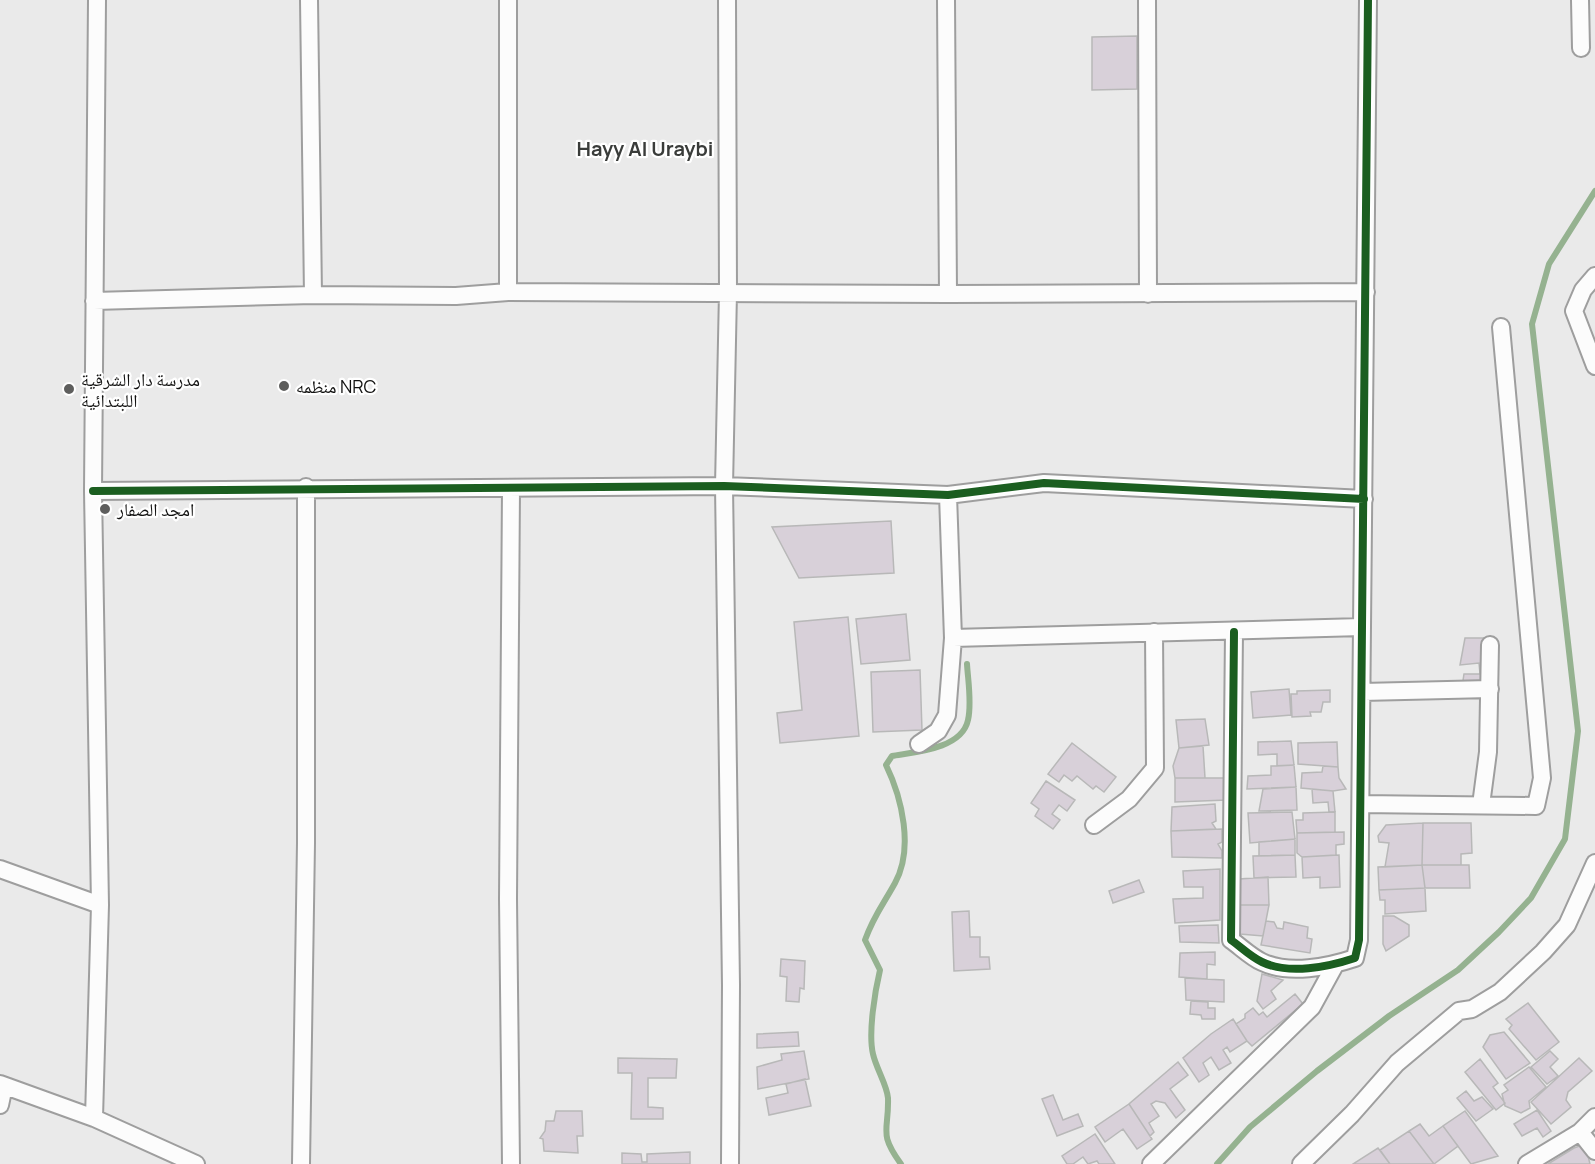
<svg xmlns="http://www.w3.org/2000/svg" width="1595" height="1164" viewBox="0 0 1595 1164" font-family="Manrope,'Noto Naskh Arabic',sans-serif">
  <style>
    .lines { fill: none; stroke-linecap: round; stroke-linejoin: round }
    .stream { stroke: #95b290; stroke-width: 6 }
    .building { fill: #d8d0d9; stroke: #b8b8b8; stroke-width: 1.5 }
    .minor-casing { stroke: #9e9e9e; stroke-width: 20 }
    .minor { stroke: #fcfcfc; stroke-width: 16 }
    .cycleway-casing { stroke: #fff; stroke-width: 11 }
    .cycleway { stroke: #1b5e20; stroke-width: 8 }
    .poi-dot { fill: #5e5e5d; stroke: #fff; stroke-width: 2 }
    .labels { text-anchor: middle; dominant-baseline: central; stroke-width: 4.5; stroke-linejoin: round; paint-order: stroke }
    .poi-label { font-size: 18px; fill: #121211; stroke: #fff; text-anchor: start }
    .neighbourhood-label { font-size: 20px; font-weight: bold; fill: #3a3c3a; stroke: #fff }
  </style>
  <rect width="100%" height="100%" fill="#eaeaea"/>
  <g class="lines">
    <!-- stream -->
    <path class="stream" d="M901 1164C878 1132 889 1132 888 1098 887 1085 876 1068 873 1054 868 1033 875 991 880 970L865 940C874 915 883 905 895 883 914 849 902 798 886 765L892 756C915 752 962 749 968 720 972 703 968 681 967 664
      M1217 1164 1250 1127 1317 1071 1389 1016 1458 970 1499 932 1531 898 1565 839 1578 731 1532 324 1549 264 1595 191"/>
  </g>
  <!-- building -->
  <path class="building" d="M1137 36V89L1092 90V37Z
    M891 521 894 573 799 578 772 527Z
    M906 614 910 660 861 664 856 619Z
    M848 617 859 736 780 743 777 713 802 710 794 622Z
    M1465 638H1489L1488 685 1462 687 1464 674H1480L1479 663 1460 665Z
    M920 670 922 730 873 732 871 672Z
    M1289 689 1291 715 1253 718 1251 692Z
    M1330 690V702H1323L1321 712H1310L1311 716 1292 717 1291 694H1297V691Z
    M1205 719 1209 745 1179 748 1176 720Z
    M1291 741 1294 765 1277 766V754L1258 755V742Z
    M1337 742 1338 767 1298 764V743Z
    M1072 743 1116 777 1104 792 1096 786 1093 789 1077 776 1072 781 1064 775 1059 782 1048 774Z
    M1203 746 1205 778H1175L1173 766 1179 748Z
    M1294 765 1296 787 1247 789 1248 776 1271 775V766Z
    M1323 766 1338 767 1339 778 1346 789 1333 791 1301 788 1302 773 1322 772Z
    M1175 778H1227V800L1175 802Z
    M1046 781 1075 800 1067 811 1059 805 1052 814 1060 820 1053 829 1035 816 1039 809 1031 803Z
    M1296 787 1297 810 1259 811 1263 789Z
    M1312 789 1333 791 1335 812H1329L1328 802 1313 803Z
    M1215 804 1216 821 1212 823 1216 829 1171 831 1172 807Z
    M1292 812 1295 839 1250 843 1248 813Z
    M1335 812V832L1297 833 1296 820H1303V813Z
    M1423 823H1471L1472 853 1461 854V865H1422Z
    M1423 823 1422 865 1385 867 1389 843 1379 842 1378 836 1386 825Z
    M1222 829V842L1218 844 1222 851V858L1172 857 1171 831Z
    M1344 832V844L1336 845V855L1302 857 1297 853V833Z
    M1295 839V855L1259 856V842Z
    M1295 855 1296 877 1254 878 1253 856Z
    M1339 855 1340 887 1320 888V877L1303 878 1302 857Z
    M1422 865 1425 888 1379 890 1378 867Z
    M1422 865H1469L1470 888H1425Z
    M1220 869V920L1175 923 1173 899 1203 898V887H1184L1183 871Z
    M1268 877 1269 905H1240L1239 879Z
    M1139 880 1144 892 1113 903 1109 891Z
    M1425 888 1426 911 1385 914V900H1380L1379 890Z
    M1240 905H1269L1263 936 1240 934Z
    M969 911 970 937H980V957H989L990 969 954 971 952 912Z
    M1383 916H1394L1409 925V936L1386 951 1383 944Z
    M1266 921 1274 922 1277 928 1283 929 1284 922 1308 927 1307 938 1312 939 1310 953 1261 945Z
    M1218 925 1219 943 1180 942 1179 926Z
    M1215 952V965L1207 964V979L1179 977 1180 953Z
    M781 959 805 961 804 989 800 988 799 1002 786 1001 787 977 780 976Z
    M1262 974 1283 980 1271 991 1276 999 1263 1009 1257 1001Z
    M1185 978 1224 980V1002L1186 1000Z
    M1295 994 1303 1004 1252 1046 1247 1041 1236 1024 1245 1018V1014L1253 1008 1259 1015 1263 1012 1267 1017Z
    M1191 1001 1208 1002V1008H1215V1019H1202L1201 1015 1190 1014Z
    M1528 1003 1559 1042 1536 1060 1509 1029 1512 1025 1506 1019Z
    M1233 1019 1247 1041 1230 1052 1227 1047 1223 1050 1231 1063 1219 1070 1211 1057 1203 1063 1209 1075 1199 1082 1183 1058 1211 1034Z
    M798 1032 799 1046 757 1048V1034Z
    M1504 1032 1530 1063 1506 1079 1483 1047 1490 1035Z
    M804 1051 809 1079 758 1089 757 1067 782 1060 781 1054Z
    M1550 1051 1558 1059 1550 1067 1558 1076 1547 1084 1531 1067Z
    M618 1058 677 1059 676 1078H648V1107L663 1108V1119H631L632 1073H618Z
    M1579 1058 1592 1071 1568 1092 1566 1100 1571 1107 1551 1124 1531 1102Z
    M1480 1059 1498 1083 1493 1087 1505 1103 1496 1110 1465 1072Z
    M1178 1062 1188 1075 1170 1089 1185 1110 1176 1118 1165 1103 1156 1101 1151 1104 1159 1116 1149 1123 1154 1132 1150 1136 1129 1104Z
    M1529 1067 1546 1087 1529 1101 1530 1108 1521 1113 1505 1106 1502 1094 1508 1090 1504 1085Z
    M805 1079 811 1106 769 1115 766 1098 788 1093 786 1084Z
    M1466 1091 1474 1101 1482 1097 1493 1109 1476 1121 1457 1098Z
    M1053 1095 1063 1120 1078 1114 1083 1126 1057 1136 1042 1099Z
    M1129 1104 1152 1139 1137 1149 1123 1129 1105 1142 1095 1127Z
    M1537 1110 1551 1131 1543 1137 1537 1128 1522 1136 1514 1124Z
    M556 1111H582L583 1136H577L578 1153 544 1151 543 1139 540 1138 545 1131 546 1121H554Z
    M1465 1111 1498 1156 1471 1164 1443 1126Z
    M1420 1124 1429 1136 1443 1126 1458 1146 1434 1164 1409 1131Z
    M1409 1131 1434 1164H1390L1380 1150Z
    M1095 1134 1115 1164H1099L1097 1161 1088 1164 1083 1157 1073 1164H1067L1062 1156Z
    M1585 1144 1590 1164H1548L1574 1148Z
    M1378 1148 1390 1164H1353Z
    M690 1152V1164H622V1153L641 1154 642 1162H647V1154Z"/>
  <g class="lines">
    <!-- minor casing -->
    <g class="minor-casing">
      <path id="minor" d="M309 0 313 295
        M727 0 728 292 724 486 731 985 730 1164
        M946 0 948 294
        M1147 0 1148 294
        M1580 0 1581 48
        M1595 276 1583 290 1574 311 1595 366
        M508 292V0
        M94 301 313 295 456 296 508 292 948 294 1366 292
        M93 491 724 486 948 495 1044 483 1364 499
        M1234 632 1231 940C1241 947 1251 957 1262 962 1289 975 1328 967 1355 958L1359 940 1368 0
        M953 638 1362 627
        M1362 692 1490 689
        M919 744 938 731 947 715 953 638 948 495
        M1361 804 1536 806 1542 778 1501 327
        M1481 805 1488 752 1490 645
        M1094 825 1129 799 1155 768 1154 632
        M0 869 100 905
        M0 1084 94 1118 196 1164
        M0 1105 4 1086
        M94 1118 100 905 93 491 97 0
        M1580 1132 1595 1151
        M301 1164 306 843V487
        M511 1164 508 899 511 489
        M1151 1164 1312 1007 1335 965
        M1301 1164 1352 1114 1397 1063 1459 1011 1472 1009 1500 992 1543 952 1567 925 1595 863
        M1527 1164 1580 1132 1595 1117"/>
    </g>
    <!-- minor -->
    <use href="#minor" class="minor"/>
    <!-- cycleway casing -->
    <g class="cycleway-casing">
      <path id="cycleway" d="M93 491 724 486 948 495 1044 483 1364 499
        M1234 632 1231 940C1241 947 1251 957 1262 962 1289 975 1328 967 1355 958L1359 940 1368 0"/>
    </g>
    <!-- cycleway -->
    <use href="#cycleway" class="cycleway"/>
  </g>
  <!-- markers -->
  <g class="poi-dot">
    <circle cx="284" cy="386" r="6"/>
    <circle cx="69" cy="389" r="6"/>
    <circle cx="105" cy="509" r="6"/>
  </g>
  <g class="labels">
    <!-- poi labels -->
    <g class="poi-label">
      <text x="81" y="379">مدرسة دار الشرقية<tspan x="81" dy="21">اللبتدائية</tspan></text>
      <text x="296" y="386">منظمه NRC</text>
      <text x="117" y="509">امجد الصفار</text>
    </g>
    <!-- neighbourhood labels -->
    <g class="neighbourhood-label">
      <text x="645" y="148">Hayy Al Uraybi</text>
    </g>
  </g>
</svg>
